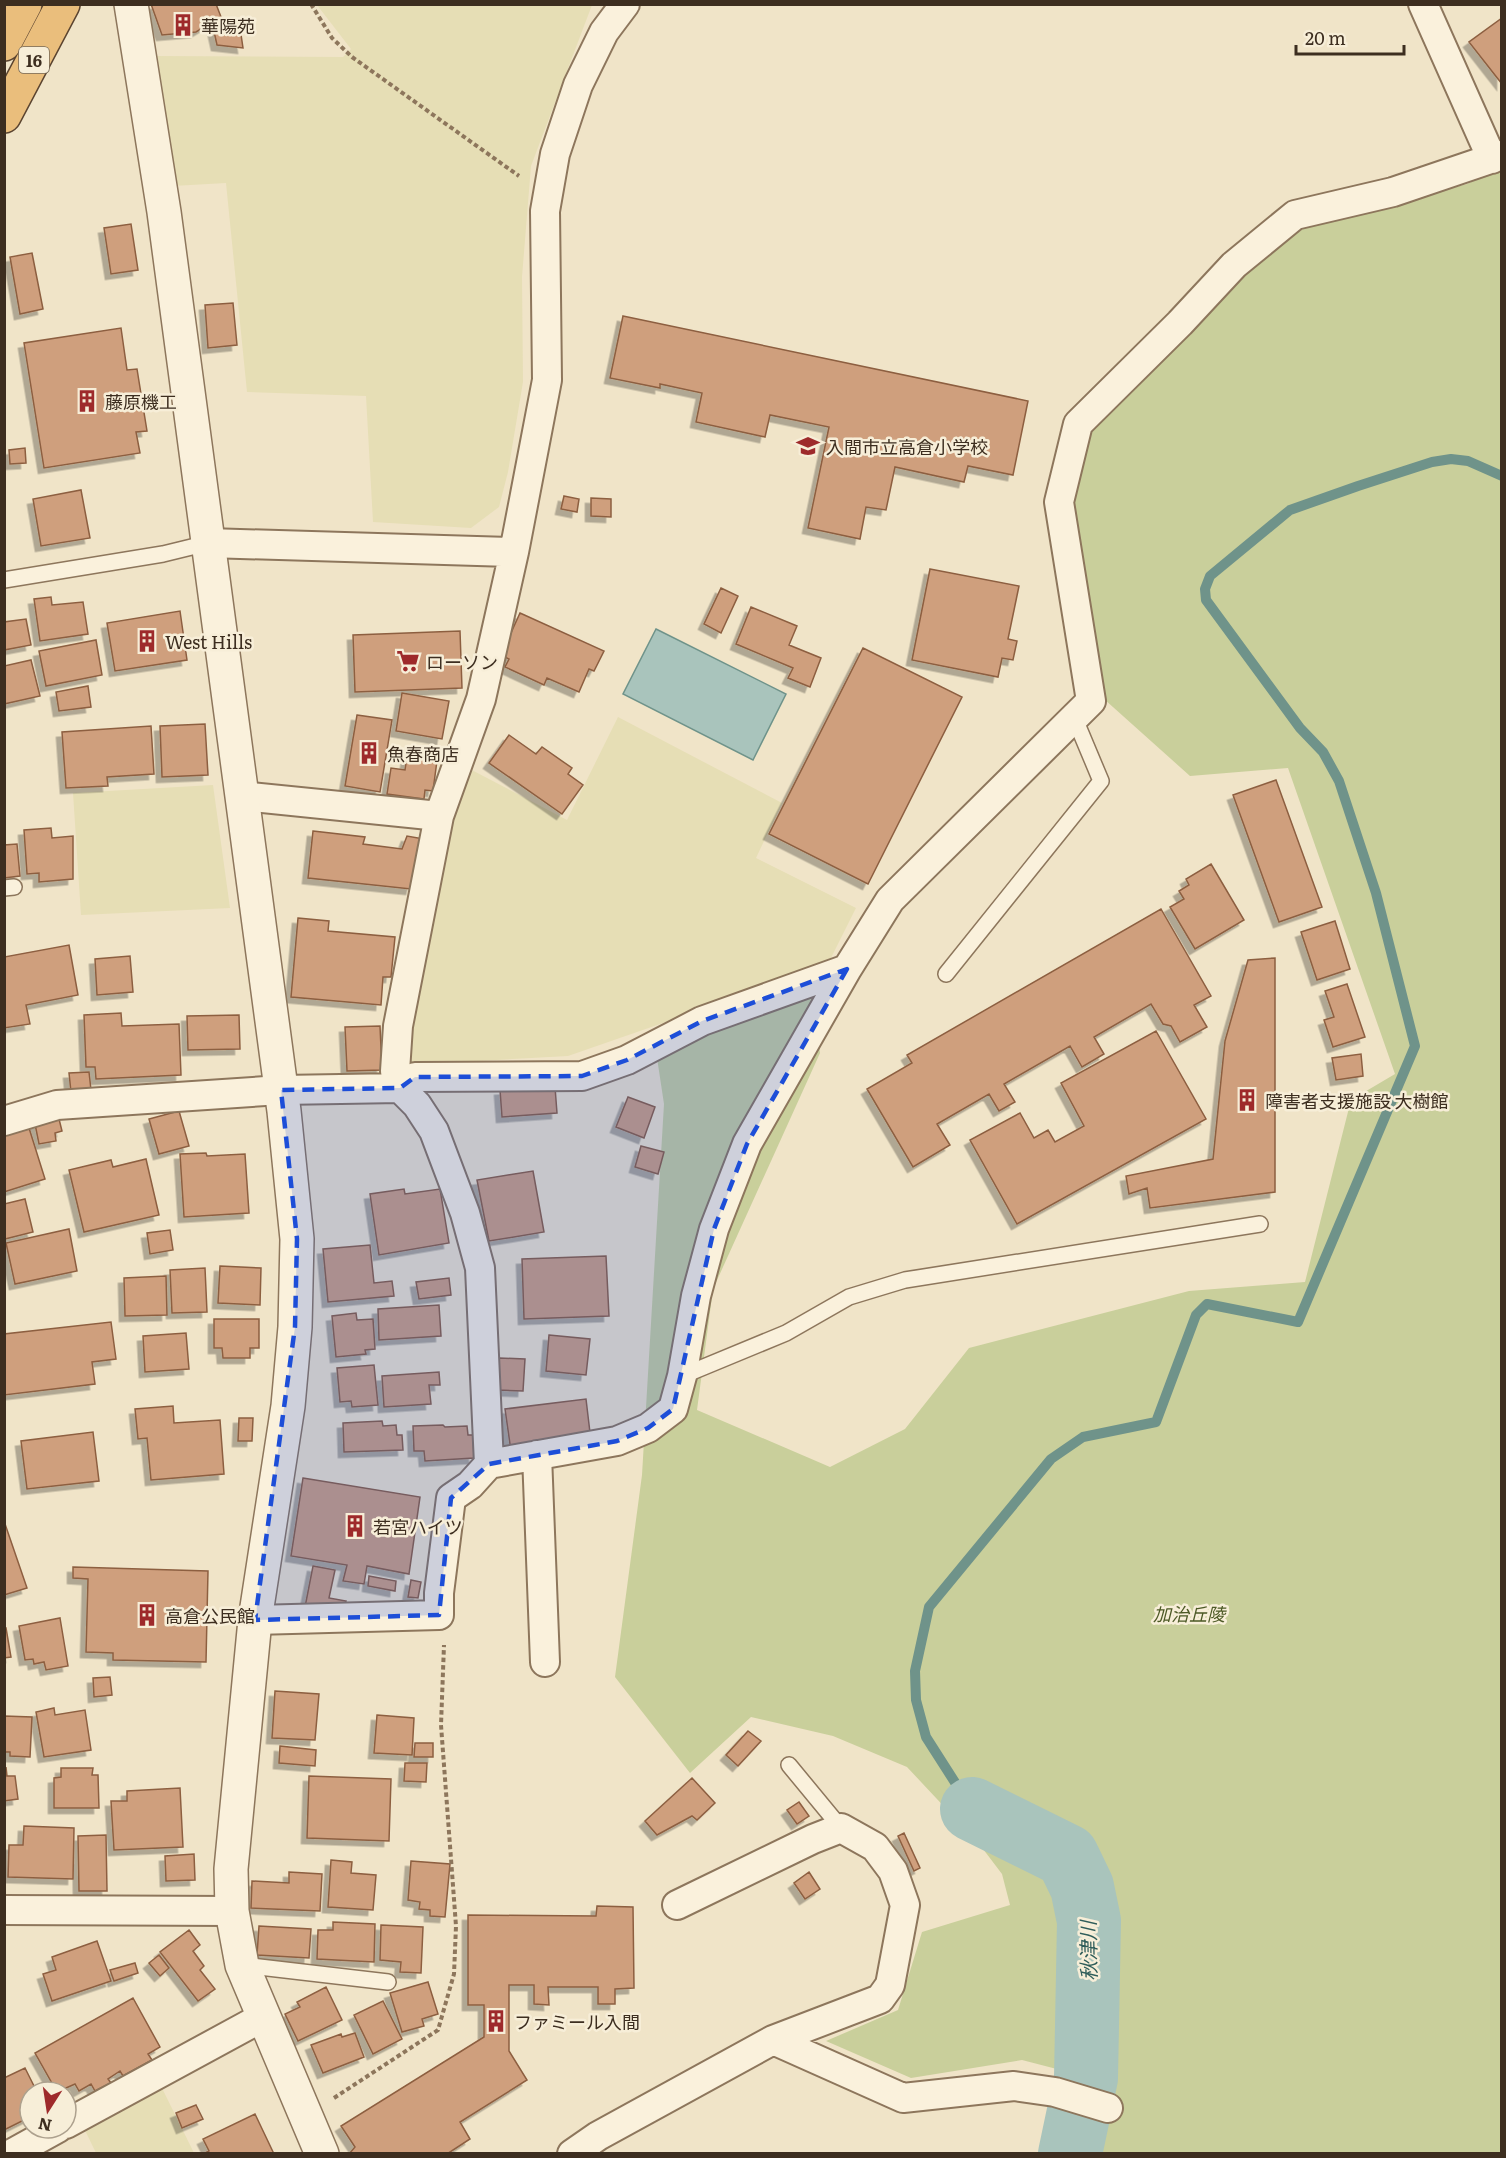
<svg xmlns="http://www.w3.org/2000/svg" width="1506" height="2158" viewBox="0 0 1506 2158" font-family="Literata,'Noto Sans JP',serif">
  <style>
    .farmland { fill: #e6deb5 }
    .green { fill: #c9cf9b }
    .water { fill: #a9c4bc; stroke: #6f938a; stroke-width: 1.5 }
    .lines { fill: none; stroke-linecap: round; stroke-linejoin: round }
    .stream { stroke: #6f938a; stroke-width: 10 }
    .river { stroke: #a9c4bc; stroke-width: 64 }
    .building { fill: #cf9f7d; stroke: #8d5f41; stroke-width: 1.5; filter: url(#shadow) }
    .service-casing { stroke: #8d765c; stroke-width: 18 }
    .minor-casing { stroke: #8d765c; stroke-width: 32 }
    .tertiary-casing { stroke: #8d765c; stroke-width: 36 }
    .trunk-casing { stroke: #5b4430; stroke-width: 36 }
    .path { stroke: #8d765c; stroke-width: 4; stroke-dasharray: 4.5 3; stroke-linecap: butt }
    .service { stroke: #faf1dc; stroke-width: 15 }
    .minor { stroke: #faf1dc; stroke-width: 28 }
    .tertiary { stroke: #faf1dc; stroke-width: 33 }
    .trunk { stroke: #eabe7c; stroke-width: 33 }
    .marked { fill: #1d4ed8; fill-opacity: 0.2; stroke: #1d4ed8; stroke-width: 4.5; stroke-dasharray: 12 8; stroke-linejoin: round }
    .labels { text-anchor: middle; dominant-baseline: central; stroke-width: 5; stroke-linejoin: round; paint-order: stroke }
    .shield { fill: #f7eed8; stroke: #756857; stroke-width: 1.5 }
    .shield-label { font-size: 16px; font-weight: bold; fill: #3d2e20 }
    .poi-label { font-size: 18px; fill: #3d2e20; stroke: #f7eed8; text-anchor: start }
    .park-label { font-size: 18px; font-style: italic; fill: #4d5a26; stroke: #f7eed8 }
    .water-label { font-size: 20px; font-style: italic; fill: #2f5d5a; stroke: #f7eed8 }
  </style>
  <defs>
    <filter id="shadow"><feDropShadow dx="-5.5" dy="5.5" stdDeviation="0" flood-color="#0004"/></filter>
  </defs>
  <rect width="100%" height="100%" fill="#f0e4c8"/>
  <!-- farmland -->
  <path class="farmland" d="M317 5H592L531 166 522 277 523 382 508 472 499 507 471 528 373 522 366 396 247 392 226 183 173 186 154 56 343 57 351 49Z
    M618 717 782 803 756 858 856 908 827 966 568 1056 407 1065 411 981 466 767 567 820Z
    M213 785 230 908 81 915 73 793Z
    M158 2080 194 2153H96L82 2124Z"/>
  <!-- green -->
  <path class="green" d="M1501 168V2153H1086L1103 2081 1022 2060 911 2078 826 2041 898 2010 922 1932 1010 1905 1002 1874 980 1845 907 1767 833 1736 751 1717 690 1773 615 1677 642 1475 664 1104 654 1038 814 997 820 1053 713 1289 697 1410 830 1467 905 1429 969 1348 1189 1291 1305 1282 1351 1100 1395 1074 1288 768 1190 776 1104 699 1068 502 1086 428 1239 274 1304 228 1467 184Z"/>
  <!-- water -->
  <path class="water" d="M656 629 786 694 753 760 623 694Z"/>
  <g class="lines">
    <!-- stream -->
    <path class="stream" d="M972 1809 926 1737 916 1700 915 1671 929 1607 1051 1459 1083 1437 1156 1422 1196 1315 1207 1304 1298 1322 1415 1046 1376 893 1339 781 1323 752 1300 728 1206 600 1205 589 1210 576 1290 510 1358 486 1432 462 1451 459 1468 461 1502 476"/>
    <!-- river -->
    <path class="river" d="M972 1809 1067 1856 1082 1887 1089 1921 1086 2078 1070 2154"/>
  </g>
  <!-- building -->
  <path class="building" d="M151 4H216L221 17 196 32 162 35Z
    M1502 18V84L1469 42Z
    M239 21 243 48 217 45 213 27Z
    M131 224 138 270 111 274 104 228Z
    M32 253 43 309 20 314 10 257Z
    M233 303 237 345 208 348 205 305Z
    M623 316 1028 401 1013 475 968 466 964 482 895 467 886 510 866 507 860 539 808 528 829 427 770 415 765 437 696 422 702 393 660 384V388L610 378Z
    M121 328 127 370 137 369 147 431 136 432 140 453 44 468 24 343Z
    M25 448 26 463 10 464 9 450Z
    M81 490 90 538 41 546 33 499Z
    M564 496 579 499 577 512 561 509Z
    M591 498 611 499V517L591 516Z
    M930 569 1019 586 1008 639 1017 641 1013 660 1002 658 998 677 912 660Z
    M721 588 738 596 721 633 704 624Z
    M51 597 52 605 83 602 88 634 40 641 34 599Z
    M751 607 797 626 789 645 821 658 810 687 788 678 793 668 736 644Z
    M180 611 187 660 115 671 107 623Z
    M520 613 604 651 594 671 589 669 579 692 547 678 544 685 505 667 509 659 501 655Z
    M26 619 31 645 4 650V622Z
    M460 631 462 688 355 692 353 635Z
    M96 640 102 675 46 686 39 651Z
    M863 648 962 697 868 884 769 834Z
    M31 660 40 696 4 704V666Z
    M88 686 91 707 59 711 56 692Z
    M402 693 449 701 442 739 396 731Z
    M357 715 392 720 380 792 345 786Z
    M205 724 208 775 162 777 160 726Z
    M151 726 154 774 107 777 108 786 66 788 62 732Z
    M509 735 536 754 542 747 572 768 568 774 583 785 562 814 489 763Z
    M408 749 438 753 433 791 425 790 424 799 387 794 391 768 405 770Z
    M1276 780 1322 907 1279 922 1233 795Z
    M51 828 52 838 73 836V879L39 882V873L27 874 24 830Z
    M313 831 365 837 363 844 402 849 407 836 424 839 411 889 308 878Z
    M17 844 20 876 4 878V845Z
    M1211 864 1244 920 1195 949 1170 907 1184 899 1179 891 1189 885 1186 879Z
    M1161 909 1211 996 1194 1005 1207 1027 1180 1042 1171 1026 1163 1024 1151 1004 1094 1037 1104 1054 1082 1067 1070 1046 1004 1084 1015 1102 999 1111 989 1094 937 1124 950 1145 913 1167 867 1089 912 1063 907 1055Z
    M298 918 329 921 328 931 395 937 391 977H383L381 1005 291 997Z
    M1335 921 1350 969 1317 980 1301 932Z
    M69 945 78 995 26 1005 30 1024 4 1028V957Z
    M130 956 133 992 97 995 95 959Z
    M1275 958V1192L1150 1208 1147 1188 1129 1194 1126 1176 1213 1159 1225 1041 1248 960Z
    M1347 984 1365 1037 1333 1047 1324 1020 1334 1017 1325 991Z
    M121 1013 122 1026 179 1024 181 1075 96 1079 95 1067H86L84 1015Z
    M239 1015 240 1049 188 1050 187 1016Z
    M380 1026 382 1070 347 1071 345 1027Z
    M1156 1031 1206 1119 1017 1224 970 1140 1020 1113 1034 1138 1048 1130 1055 1142 1084 1126 1061 1083Z
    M1361 1054 1363 1076 1336 1080 1332 1058Z
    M89 1072 91 1090 71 1092 69 1073Z
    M555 1087 557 1113 502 1117 500 1090Z
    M628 1097 655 1107 644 1138 616 1127Z
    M179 1111 189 1146 159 1154 149 1119Z
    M59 1119 62 1131 55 1133 56 1141 39 1144 35 1124Z
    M29 1128 45 1179 4 1192V1136Z
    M641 1146 664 1152 658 1174 635 1167Z
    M206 1153 207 1156 245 1154 249 1213 184 1217 180 1154Z
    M146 1159 159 1215 84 1232 69 1170 111 1160 113 1167Z
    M533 1171 544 1232 489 1241 477 1180Z
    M404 1189 405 1194 440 1189 449 1243 379 1255 370 1194Z
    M25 1199 33 1232 5 1239 4 1204Z
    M69 1229 77 1271 15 1284 6 1243Z
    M170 1230 173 1250 150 1254 147 1233Z
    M370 1245 374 1283 392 1281 394 1296 328 1302 323 1249Z
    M606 1256 609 1316 524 1319 522 1259Z
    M220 1266 261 1268 260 1305 218 1303Z
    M205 1268 207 1312 172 1313 170 1270Z
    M166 1276 167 1315 125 1316 124 1278Z
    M449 1278 451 1295 419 1299 416 1282Z
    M439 1305 441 1336 379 1340 378 1309Z
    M356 1313 357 1320 373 1319 375 1349 365 1350 366 1354 336 1357 332 1316Z
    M214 1319H259V1348H250V1358H223L222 1348H214Z
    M111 1322 116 1359 92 1362 95 1384 4 1395V1334Z
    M186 1333 189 1369 145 1372 143 1336Z
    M549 1335 590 1339 586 1375 546 1371Z
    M499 1358 525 1359 523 1391 497 1390Z
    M374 1365 378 1405 352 1407 351 1401 340 1402 337 1368Z
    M439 1372 440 1385H429L431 1404 384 1407 382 1376Z
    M586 1399 591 1441 511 1451 505 1409Z
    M173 1406 174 1423 220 1420 224 1474 151 1480 147 1438 138 1439 135 1409Z
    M239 1418H253L252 1441H238Z
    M382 1421 383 1426 396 1425 397 1435H402L403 1450 344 1452 343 1423Z
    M443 1425 445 1427 467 1426 468 1435H473L474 1458 425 1461 424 1451H414L413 1426Z
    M93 1432 99 1481 27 1489 21 1441Z
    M303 1478 420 1497 409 1574 367 1566 364 1584 343 1581 347 1565 291 1556Z
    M4 1521 27 1588 4 1595Z
    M313 1566 335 1570 329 1598 346 1601 344 1606 305 1607Z
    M73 1567 208 1571 206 1662 113 1660V1653L86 1652 88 1579 73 1578Z
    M369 1576 396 1581 395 1591 368 1586Z
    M411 1580 421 1582 418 1598 408 1597Z
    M60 1618 68 1666 46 1670 44 1662 34 1664 33 1659 25 1660 19 1626Z
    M6 1628 11 1657 4 1658V1629Z
    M110 1677 112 1695 94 1697 93 1678Z
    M275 1691 319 1694 315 1740 272 1738Z
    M54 1708 55 1715 85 1710 91 1750 44 1757 36 1712Z
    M377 1715 414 1718 412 1755 374 1753Z
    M4 1716 32 1717 30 1757 10 1756V1752H4Z
    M748 1731 761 1741 738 1766 726 1755Z
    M415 1743H433V1757H414Z
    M280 1746 316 1750 315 1766 279 1763Z
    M405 1763H427L426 1782 404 1781Z
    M6 1767 7 1776H15L18 1799 4 1801Z
    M61 1768H93L92 1775H98L99 1808H54V1778L61 1777Z
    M309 1776 391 1779 389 1841 307 1838Z
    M692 1778 715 1803 697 1820 692 1816 657 1835 645 1821Z
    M180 1788 183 1847 114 1850 111 1801H127V1791Z
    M799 1802 809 1816 797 1824 787 1810Z
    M24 1826 74 1828 73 1879 8 1877 9 1845H23Z
    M904 1833 920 1868 914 1871 898 1836Z
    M106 1835 107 1891H79L78 1836Z
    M194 1854 195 1880 166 1881 165 1856Z
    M331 1860 352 1862 351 1873 376 1875 373 1910 328 1907Z
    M411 1861 450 1864 445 1917 430 1916V1910L419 1909 420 1902 408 1900Z
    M289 1872 322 1874 320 1911 251 1908 252 1881 289 1883Z
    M809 1872 820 1889 805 1899 794 1883Z
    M597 1906 633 1907 634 1988 615 1989V2004H598V1987H548L549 2005 534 2004V1985H509V2051L527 2080 460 2122 470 2139 447 2154H349L355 2147 341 2126 484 2037V2005H468V1915L596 1916Z
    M333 1922 375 1924 374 1962 317 1959 318 1930H333Z
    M381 1925 423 1927 421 1973 400 1972 401 1962 380 1960Z
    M259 1926 311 1929 309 1958 257 1955Z
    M189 1930 200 1945 193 1951 204 1966 200 1970 215 1989 198 2001 160 1952Z
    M97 1941 111 1981 52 2001 43 1974 56 1970 52 1957Z
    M159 1955 169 1968 160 1976 149 1963Z
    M135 1963 138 1973 114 1981 110 1970Z
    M428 1982 438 2014 422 2019 424 2026 402 2032 390 1993Z
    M326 1987 342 2020 298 2041 285 2014 300 2007 297 2002Z
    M133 1998 160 2047 148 2054 152 2060 123 2076 120 2071 108 2079 111 2083 95 2091 91 2084 79 2091 75 2084 57 2092 35 2053Z
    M383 2001 402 2039 373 2054 354 2015Z
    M355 2033 364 2057 323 2073 311 2045 341 2034 342 2037Z
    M25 2068 37 2092H30V2117L4 2130V2078Z
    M196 2105 203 2119 182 2128 176 2113Z
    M255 2114 274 2154H203L209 2151 203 2139Z"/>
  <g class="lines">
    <!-- service casing -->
    <g class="service-casing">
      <path id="service" d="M4 580 163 554 208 543
        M4 888 14 887
        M946 974 1101 781 1075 719
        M682 1376 786 1333 849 1297 905 1280 1260 1224
        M789 1765 841 1828
        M242 1965 388 1982"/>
    </g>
    <!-- minor casing -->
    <g class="minor-casing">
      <path id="minor" d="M1423 4 1492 159
        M208 543 514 552 547 380 545 211 555 154 578 85 604 32 625 4
        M242 796 439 816
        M4 1121 57 1105 281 1090 400 1088 415 1077 582 1076 627 1060 702 1021 847 969 890 900 1091 701 1059 502 1078 424 1180 323 1234 265 1295 215 1393 192 1502 155
        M537 1455 545 1662
        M489 1464 480 1268 465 1213 434 1131 417 1105 400 1088 395 1071 398 1026 439 816 481 699 514 552
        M255 1620 439 1615V1593L451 1498 470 1485 489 1464 617 1441 648 1428 673 1409 682 1376 696 1296 714 1229 747 1144 847 969
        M4 1910 232 1911
        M773 2040 903 2098 1014 2086 1055 2092 1108 2108
        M66 2124 263 2017
        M11 2154 58 2128
        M572 2154 598 2136 773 2040 880 1999 890 1985 905 1905 893 1871 875 1847 841 1828 813 1839 677 1905"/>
    </g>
    <!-- tertiary casing -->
    <g class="tertiary-casing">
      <path id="tertiary" d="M131 4 164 212 284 1111 297 1239 295 1327 288 1406 255 1620 231 1869 232 1911 242 1965 322 2154"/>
    </g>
    <!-- trunk casing -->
    <g class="trunk-casing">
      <path id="trunk" d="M4 44 25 4
        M4 116 63 4"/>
    </g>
    <!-- path -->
    <path class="path" d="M311 4 332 38 352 57 519 176
      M334 2098 438 2030 454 1974 456 1926 441 1725 444 1645"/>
    <!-- service -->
    <use href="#service" class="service"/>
    <!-- minor -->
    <use href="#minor" class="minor"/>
    <!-- tertiary -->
    <use href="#tertiary" class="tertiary"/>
    <!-- trunk -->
    <use href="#trunk" class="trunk"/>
  </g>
  <!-- marked area -->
  <path class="marked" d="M847 969 747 1144 714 1229 673 1409 648 1428 617 1441 489 1464 451 1498 439 1615 255 1620 295 1327 297 1239 281 1090 400 1088 415 1077 582 1076 627 1060 702 1021Z"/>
  <!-- icons -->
  <defs>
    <g id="building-bare" transform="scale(1.8)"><path d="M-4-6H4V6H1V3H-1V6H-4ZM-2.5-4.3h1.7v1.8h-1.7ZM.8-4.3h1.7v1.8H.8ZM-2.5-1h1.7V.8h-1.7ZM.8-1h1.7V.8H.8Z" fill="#9e2a2b" stroke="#f7eed8" stroke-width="2.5" paint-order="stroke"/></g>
    <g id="school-bare" transform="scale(1.8)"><path d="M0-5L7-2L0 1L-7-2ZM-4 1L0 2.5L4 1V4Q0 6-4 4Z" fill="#9e2a2b" stroke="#f7eed8" stroke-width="2.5" paint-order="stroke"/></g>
    <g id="supermarket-bare" transform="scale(1.8)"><path d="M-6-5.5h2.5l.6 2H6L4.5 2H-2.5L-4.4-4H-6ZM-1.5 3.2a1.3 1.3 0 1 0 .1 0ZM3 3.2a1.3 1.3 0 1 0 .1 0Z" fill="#9e2a2b" stroke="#f7eed8" stroke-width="2.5" paint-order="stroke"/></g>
  </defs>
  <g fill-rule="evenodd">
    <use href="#building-bare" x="183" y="25"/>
    <use href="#building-bare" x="87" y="401"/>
    <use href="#school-bare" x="808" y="446"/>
    <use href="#building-bare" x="147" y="641"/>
    <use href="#supermarket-bare" x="408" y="661"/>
    <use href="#building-bare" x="369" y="753"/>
    <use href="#building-bare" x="1247" y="1100"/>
    <use href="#building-bare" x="355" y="1526"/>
    <use href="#building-bare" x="147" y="1615"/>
    <use href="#building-bare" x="496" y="2021"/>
  </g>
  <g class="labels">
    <!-- shield labels -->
    <rect class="shield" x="19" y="47" width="30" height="26" rx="4.5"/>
    <g class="shield-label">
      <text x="34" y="60">16</text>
    </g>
    <!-- poi labels -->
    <g class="poi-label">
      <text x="201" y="25">華陽苑</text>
      <text x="105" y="401">藤原機工</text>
      <text x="826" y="446">入間市立高倉小学校</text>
      <text x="165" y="641">West Hills</text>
      <text x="426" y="661">ローソン</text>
      <text x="387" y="753">魚春商店</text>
      <text x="1265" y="1100">障害者支援施設 大樹館</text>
      <text x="373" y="1526">若宮ハイツ</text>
      <text x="165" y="1615">高倉公民館</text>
      <text x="514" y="2021">ファミール入間</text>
    </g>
    <!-- park labels -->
    <g class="park-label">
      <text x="1189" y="1613">加治丘陵</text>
    </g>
    <!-- water labels -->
    <g class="water-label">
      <text transform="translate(1087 1951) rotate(-91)">秋津川</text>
    </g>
  </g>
  <!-- border -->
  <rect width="1506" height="2158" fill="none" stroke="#3d2e20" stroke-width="12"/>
  <!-- north arrow -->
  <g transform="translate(48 2110) rotate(192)"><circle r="28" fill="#f7eed8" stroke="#ada18e" stroke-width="1.5"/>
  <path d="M0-4.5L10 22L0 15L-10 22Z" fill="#9e2a2b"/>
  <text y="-9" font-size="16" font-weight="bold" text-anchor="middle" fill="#3d2e20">N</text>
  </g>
  <!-- scale -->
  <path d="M1296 45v9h108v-9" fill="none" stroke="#3d2e20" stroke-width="3"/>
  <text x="1305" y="45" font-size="18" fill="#3d2e20" stroke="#f7eed8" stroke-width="4.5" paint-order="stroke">20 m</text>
</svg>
